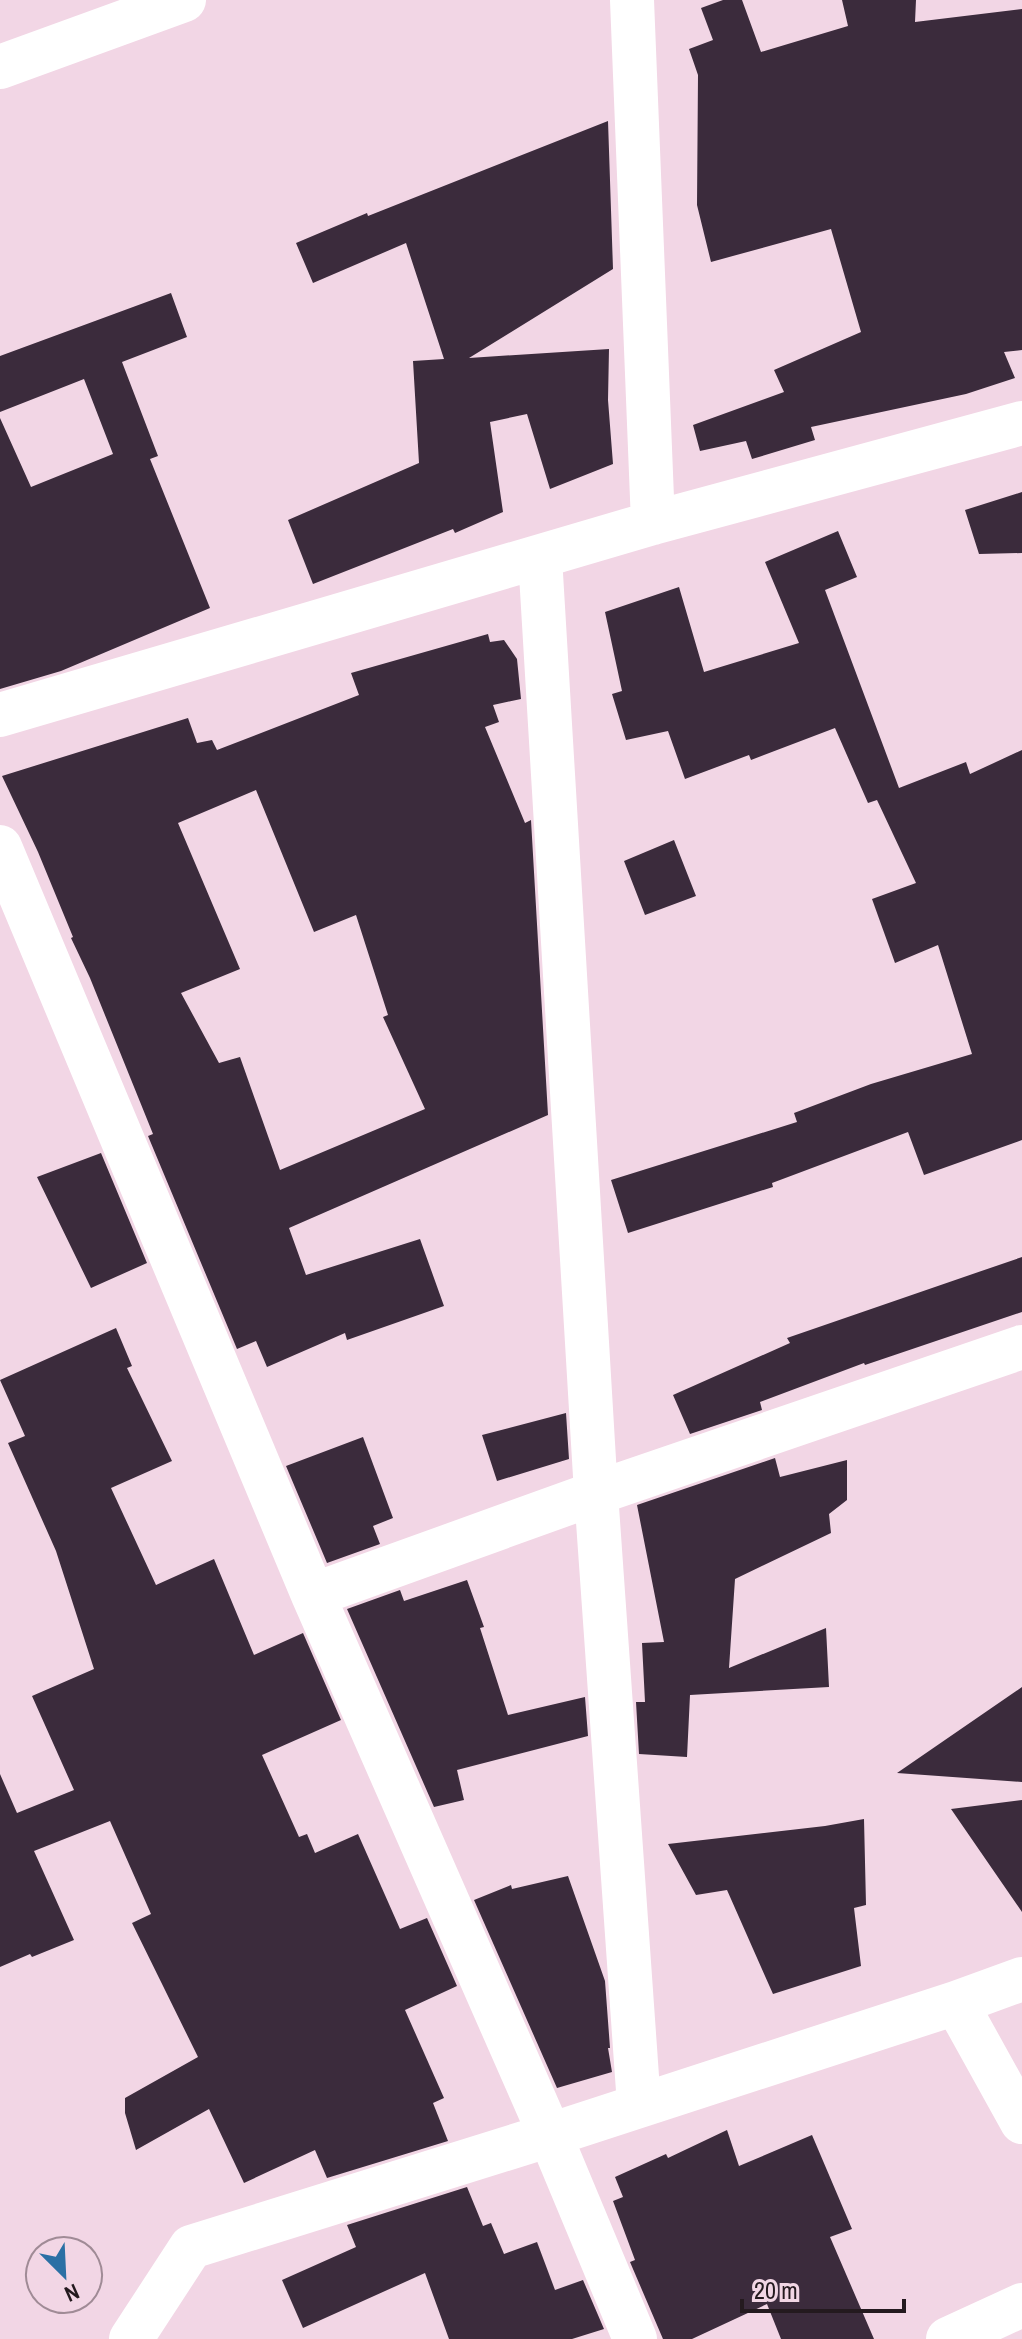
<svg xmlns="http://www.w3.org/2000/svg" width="1022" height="2339" viewBox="0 0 1022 2339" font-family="'Archivo Narrow',sans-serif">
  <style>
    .building { fill: #3b2b3c; fill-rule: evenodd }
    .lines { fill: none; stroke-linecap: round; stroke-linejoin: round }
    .minor { stroke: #fff; stroke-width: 44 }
  </style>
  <rect width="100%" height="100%" fill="#f2d6e5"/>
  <!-- building -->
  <path class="building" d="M723 0H742L761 52 848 26 842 0H916L915 22 1022 9V350L1004 352 1015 378 966 394 811 427 815 440 752 459 746 441 700 451 693 425 784 392 774 370 861 332 831 229 711 262 697 205 698 75 689 49 713 40 701 8Z
    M608 121 613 269 469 358 609 349 608 400 613 464 550 489 527 414 490 422 503 512 455 533 453 529 313 584 288 520 419 463 413 361 444 359 406 243 313 283 296 243 367 213 368 216Z
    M171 293 187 337 122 362 158 456 150 459 210 608 61 671 0 689V418L31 487 113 454 84 379 0 412V356Z
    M1022 492V553L979 554 965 510Z
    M838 531 857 577 825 590 899 788 966 762 970 774 1022 750V1140L924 1175 908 1132 772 1183 773 1187 628 1233 611 1180 797 1122 794 1113 871 1084 972 1054 938 945 895 963 872 899 916 883 877 800 868 803 835 728 751 760 749 755 685 779 668 731 626 740 612 694 622 691 605 612 679 587 704 672 799 643 765 562Z
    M488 634 490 642 504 640 517 659 521 699 493 705 499 722 485 727 525 823 531 820 548 1115 289 1228 306 1275 420 1239 444 1306 347 1340 345 1333 267 1367 256 1341 237 1349 148 1136 153 1134 90 978 71 938 73 937 38 852 2 776 188 718 197 743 212 740 217 750 359 695 351 673ZM256 790 314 932 356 915 388 1015 383 1017 425 1109 280 1170 240 1057 219 1063 181 993 240 969 178 823Z
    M674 840 696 896 645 915 624 861Z
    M101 1153 147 1263 91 1288 37 1177Z
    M1022 1257V1312L865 1365 864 1363 760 1402 762 1410 690 1434 673 1395 790 1343 787 1338Z
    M116 1328 132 1366 127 1368 172 1461 111 1488 156 1585 214 1559 254 1655 303 1633 341 1720 262 1755 299 1837 307 1834 315 1853 358 1834 400 1929 427 1918 457 1986 405 2010 444 2098 433 2103 448 2141 327 2178 315 2150 244 2183 209 2109 136 2150 125 2113V2098L198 2057 132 1923 151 1914 110 1821 34 1851 74 1940 32 1957 30 1954 0 1967V1774L17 1813 74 1790 32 1696 94 1669 56 1551 8 1443 25 1436 0 1380Z
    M566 1413 569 1459 497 1481 482 1435Z
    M363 1437 393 1518 373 1526 380 1544 327 1563 286 1466Z
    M775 1458 780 1477 847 1460V1500L829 1514 831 1533 735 1579 729 1668 826 1628 829 1687 690 1695 687 1757 639 1754 636 1702H645L642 1643 664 1642 637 1505Z
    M467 1580 484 1627 480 1628 508 1715 585 1697 588 1736 457 1770 464 1800 434 1807 347 1609 400 1590 404 1601Z
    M1022 1687V1782L897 1773Z
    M1022 1800V1912L951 1809Z
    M864 1819 866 1905 854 1908 861 1966 773 1994 727 1890 696 1895 668 1844 825 1826Z
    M568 1876 605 1981 610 2048H608L612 2072 557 2088 474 1900 511 1885 512 1889Z
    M727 2130 739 2166 812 2135 852 2229 830 2237 874 2339H781L767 2304 692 2339H663L630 2262 635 2260 613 2201 623 2197 615 2177 666 2154 668 2158Z
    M467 2187 483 2226 491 2223 504 2254 537 2242 555 2290 583 2280 604 2329 572 2339H449L425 2273 303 2328 282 2280 356 2247 347 2225Z"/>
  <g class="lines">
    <!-- minor -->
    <path class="minor" d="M632 0 653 523
      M0 67 184 0
      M540 557 596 1493 639 2105
      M0 715 653 523 1022 423
      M0 847 313 1595 550 2135 635 2339
      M313 1595 596 1493 1022 1347
      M956 2003 1022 2122
      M131 2339 191 2247 550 2135 956 2003 1022 1979
      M948 2339 1022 2305"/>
  </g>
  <!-- north arrow -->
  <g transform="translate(64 2275) rotate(156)"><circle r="38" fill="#f2d6e5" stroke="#a08b96" stroke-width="2"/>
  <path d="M0-6L14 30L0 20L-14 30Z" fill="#2b70a5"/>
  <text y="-12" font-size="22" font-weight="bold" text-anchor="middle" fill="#241a1f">N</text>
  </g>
  <!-- scale -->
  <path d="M742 2299v12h162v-12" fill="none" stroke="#241a1f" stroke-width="4"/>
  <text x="754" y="2299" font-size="24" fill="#241a1f" stroke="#f2d6e5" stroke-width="6" paint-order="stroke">20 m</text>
</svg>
